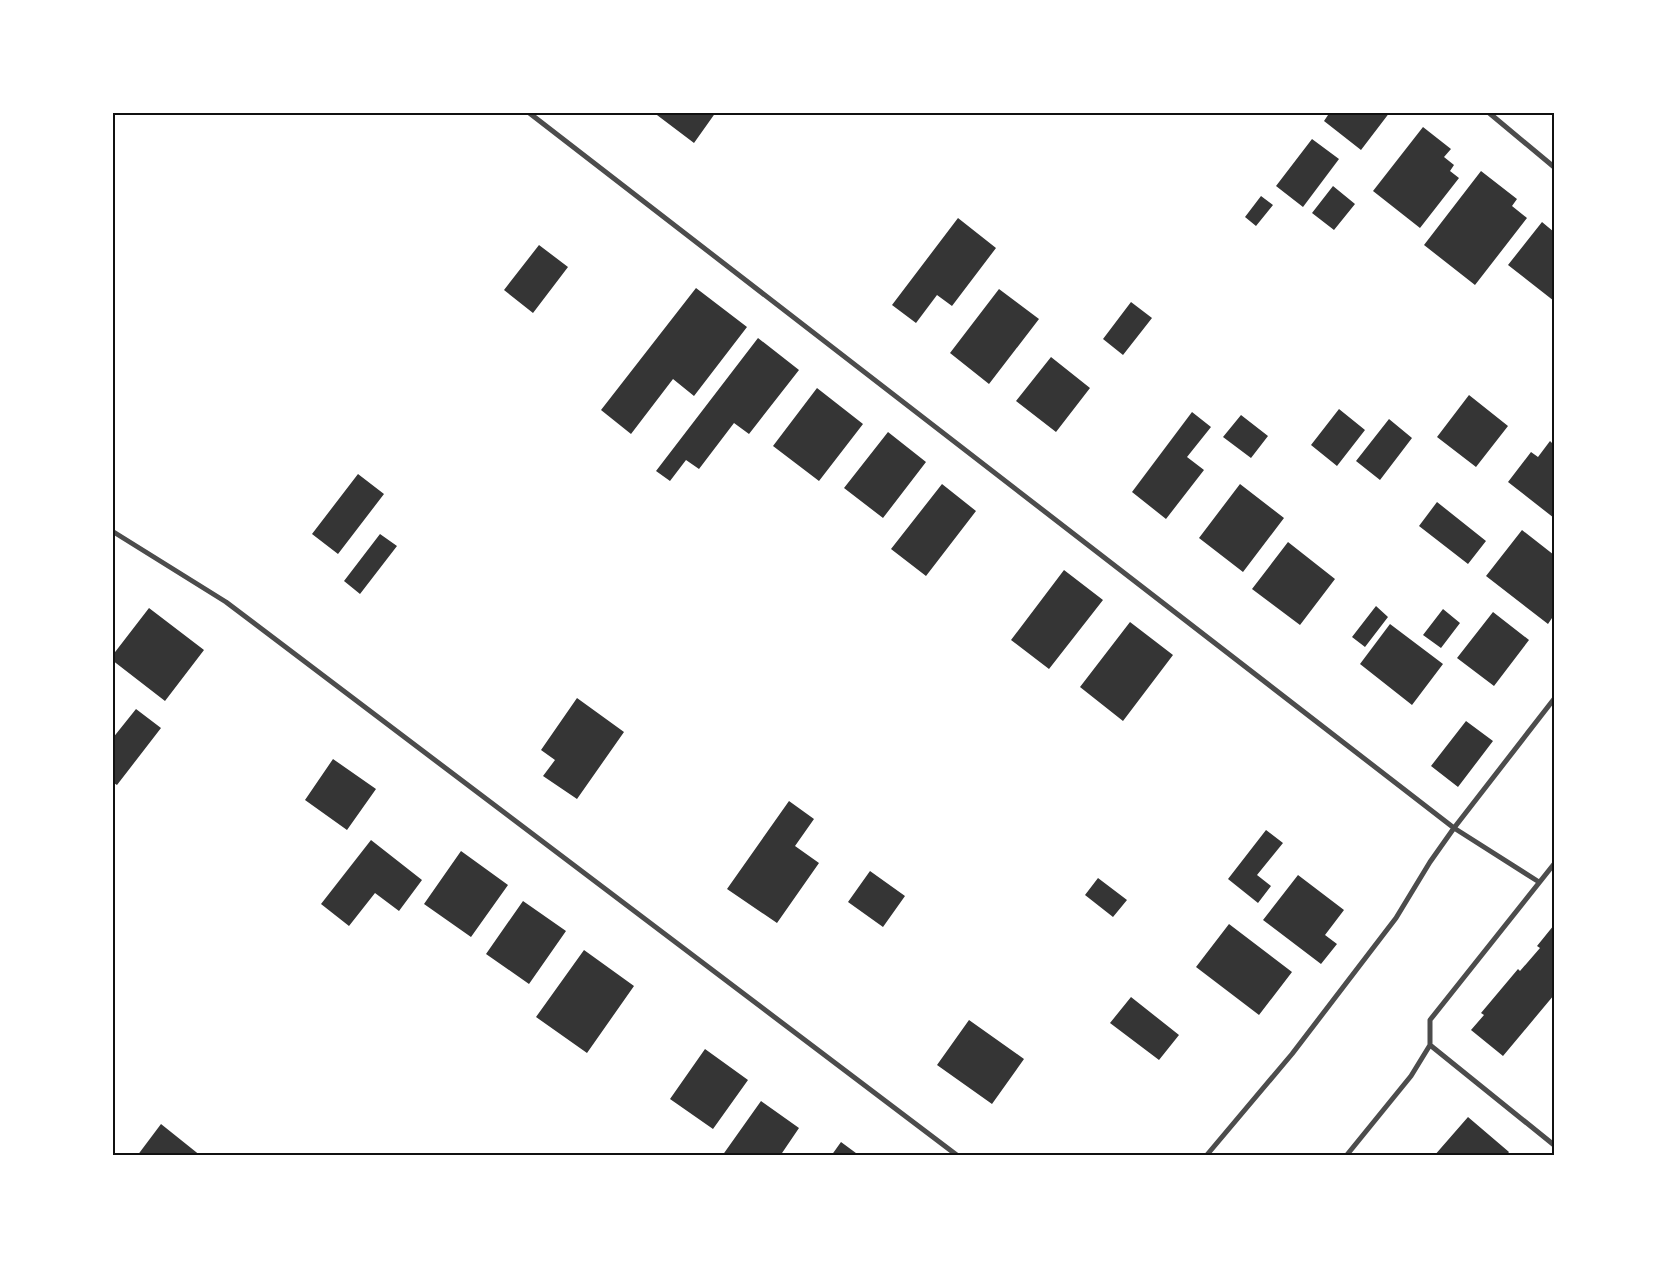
<svg xmlns="http://www.w3.org/2000/svg" width="1667" height="1268" viewBox="0 0 1667 1268" font-family="Mulish,sans-serif">
  <style>
    .building { fill: #353535 }
    .lines { fill: none; stroke-linecap: round; stroke-linejoin: round }
    .minor { stroke: #4c4c4c; stroke-width: 5 }
    .neatline { fill: none; stroke: #111; stroke-width: 2 }
  </style>
  <rect width="100%" height="100%" fill="#fff"/>
  <!-- building -->
  <path class="building" d="M653 112H716L694 143Z
    M1330 112H1390L1361 150 1324 121Z
    M1423 127 1451 149 1444 157 1454 165 1450 171 1459 178 1420 228 1373 191Z
    M1312 139 1339 159 1303 207 1276 186Z
    M1481 171 1517 199 1512 206 1527 218 1475 285 1424 245Z
    M1333 186 1355 204 1334 230 1312 213Z
    M1261 196 1273 205 1256 226 1245 217Z
    M958 218 996 248 952 306 937 295 916 323 892 305Z
    M1542 222 1554 232V301L1508 265Z
    M539 245 568 267 533 313 504 290Z
    M696 288 747 327 694 396 673 379 631 434 601 410Z
    M999 289 1039 319 989 384 950 353Z
    M1131 302 1152 318 1123 355 1103 339Z
    M758 338 799 370 749 434 734 423 699 469 686 460 670 481 656 471Z
    M1051 357 1090 388 1056 432 1016 401Z
    M817 388 863 424 819 481 773 446Z
    M1469 395 1508 426 1476 467 1437 437Z
    M1339 409 1365 430 1337 466 1311 445Z
    M1192 412 1211 427 1187 457 1204 470 1166 519 1132 492Z
    M1241 415 1268 436 1251 458 1223 437Z
    M1389 419 1412 438 1380 480 1356 461Z
    M888 432 926 462 883 518 844 488Z
    M1550 441 1554 445V518L1508 482 1531 452 1538 457Z
    M358 474 384 494 338 554 312 534Z
    M942 484 976 511 926 576 891 549Z
    M1240 484 1284 518 1243 572 1199 538Z
    M1437 502 1486 541 1468 564 1419 526Z
    M1522 530 1554 555V615L1548 624 1486 576Z
    M380 534 397 546 360 594 344 581Z
    M1288 542 1335 579 1300 625 1252 589Z
    M1064 570 1103 600 1049 669 1011 640Z
    M1376 606 1388 617 1365 647 1352 637Z
    M149 608 204 650 165 701 112 660V656Z
    M1443 609 1460 623 1441 648 1423 635Z
    M1493 612 1529 640 1494 686 1457 658Z
    M1130 622 1173 655 1123 721 1080 687Z
    M1390 624 1443 664 1412 705 1360 664Z
    M577 698 624 732 577 799 543 776 555 760 541 750Z
    M136 709 161 728 117 785 112 782V739Z
    M1466 721 1493 741 1458 787 1431 766Z
    M333 759 376 789 347 830 305 800Z
    M789 801 814 819 795 846 819 863 777 923 727 889Z
    M1266 830 1283 843 1257 875 1271 886 1258 903 1228 879Z
    M371 840 422 880 399 911 375 893 349 926 321 904Z
    M461 851 508 885 471 937 424 904Z
    M870 871 905 896 883 927 848 902Z
    M1298 875 1344 910 1325 935 1337 944 1321 964 1263 920Z
    M1098 878 1127 900 1113 917 1085 895Z
    M523 901 566 931 529 984 486 954Z
    M1229 924 1292 972 1259 1015 1196 967Z
    M1554 925V995L1503 1056 1471 1030 1484 1015 1481 1013 1518 969 1520 971 1540 948 1537 946Z
    M584 950 634 986 587 1053 536 1017Z
    M1131 997 1179 1035 1159 1060 1110 1023Z
    M969 1020 1024 1059 992 1104 937 1065Z
    M705 1049 748 1080 713 1129 670 1099Z
    M761 1101 799 1128 780 1156H722Z
    M1468 1117 1509 1152 1506 1156H1434Z
    M161 1124 201 1156H137Z
    M841 1142 860 1156H831Z"/>
  <g class="lines">
    <!-- minor -->
    <path class="minor" d="M528 112 1454 828 1539 882
      M1488 112 1554 167
      M112 531 226 602 958 1156
      M1430 1045 1554 1145
      M1206 1156 1292 1054 1396 918 1430 862 1454 828 1554 699
      M1346 1156 1411 1076 1430 1045V1020L1554 864"/>
  </g>
  <!-- border -->
  <rect width="1667" height="1268" fill="none" stroke="#ffffff" stroke-width="228"/>
  <rect x="114" y="114" width="1439" height="1040" class="neatline"/>
</svg>
